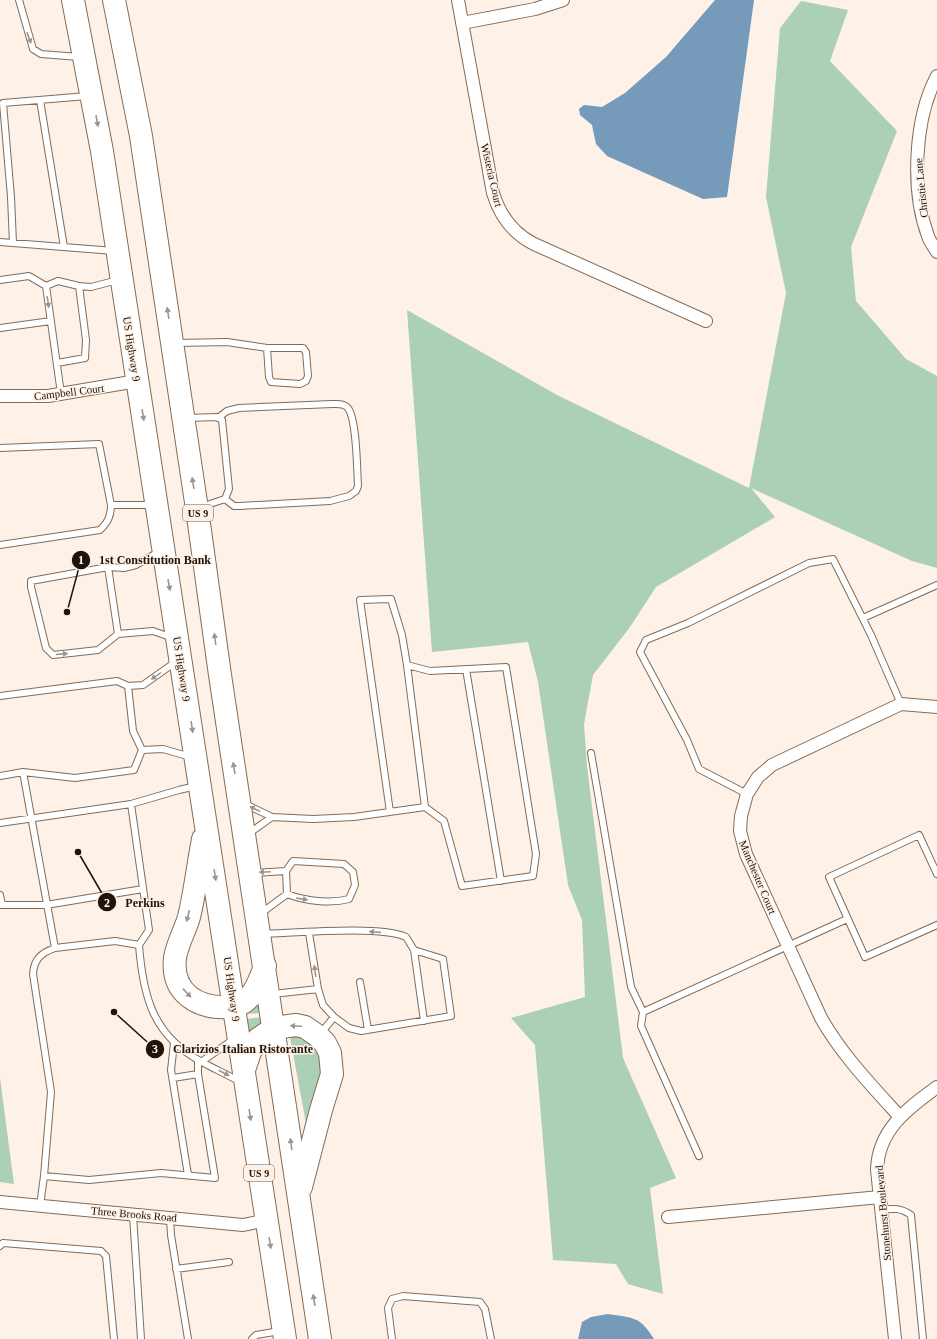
<svg xmlns="http://www.w3.org/2000/svg" width="937" height="1339" viewBox="0 0 937 1339" font-family="Georgia,serif">
  <style>
    .green { fill: #accfb7 }
    .water { fill: #759aba }
    .lines { fill: none; stroke-linecap: round; stroke-linejoin: round }
    .lane-casing { stroke: #856b54; stroke-width: 8 }
    .street-casing { stroke: #856b54; stroke-width: 14 }
    .highway-casing { stroke: #856b54; stroke-width: 24 }
    .lane { stroke: #fff; stroke-width: 6 }
    .street { stroke: #fff; stroke-width: 12 }
    .highway { stroke: #fff; stroke-width: 22 }
    .oneway { fill: #9a9591 }
    .labels { text-anchor: middle; dominant-baseline: central; stroke-width: 3; stroke-linejoin: round; paint-order: stroke }
    .shield { fill: #fef1e7; stroke: #61564d; stroke-width: 1 }
    .shield-label { font-size: 10px; font-weight: bold; fill: #1e140b }
    .street-label { font-size: 11px; fill: #1e140b; stroke: #fef1e7 }
    .leader { fill: none; stroke: #1e140b; stroke-width: 1.5 }
    .callout-dot { fill: #1e140b; stroke: #fef1e7; stroke-width: 1.5 }
    .mark-label { font-size: 12px; text-anchor: middle; font-weight: bold; fill: #fff }
    .callout-label { font-size: 12px; text-anchor: middle; font-weight: bold; fill: #1e140b; stroke: #fef1e7; stroke-width: 3; stroke-linejoin: round; paint-order: stroke }
  </style>
  <rect width="100%" height="100%" fill="#fef1e7"/>
  <!-- green -->
  <path class="green" d="M801 1 848 10 830 61 897 131 851 247 856 301 906 359 937 376V568L912 561 751 488 775 517 656 587 630 627 593 675 584 724 587 766 623 1058 676 1178 650 1188 663 1294 628 1284 616 1264 553 1260 535 1045 511 1018 585 997 582 920 568 885 538 682 528 642 432 652 407 310 557 395 749 488 786 293 766 197 780 28Z
    M259 1003 260 1013 245 1014Z
    M263 1017V1022L249 1033 246 1019Z
    M292 1033 315 1043 326 1067 307 1129 290 1037Z
    M0 1078 14 1184 0 1182Z"/>
  <!-- water -->
  <path class="water" d="M715 0H754L727 197 703 199 607 156 596 144 592 125 580 115 579 109 584 105 602 107 625 93 666 57Z
    M608 1314C633 1318 640 1316 654 1339H578L582 1322 591 1317Z"/>
  <g class="lines">
    <!-- lane casing -->
    <g class="lane-casing">
      <path id="lane" d="M19 0 33 49 41 54 79 57
        M40 100 64 247
        M0 242 114 251
        M13 243 11 197 3 103 87 96
        M0 280 29 276 46 286
        M0 328 51 321
        M176 343 227 342 267 348H303L306 352 308 376 306 381 300 384 271 382 269 377 267 348
        M57 363 85 358 86 340 79 286
        M61 394 46 286 58 281 79 286 91 287 118 280
        M187 418 217 417 222 420 229 489 225 499 201 507
        M218 418 227 411 239 408 332 404C337 404 343 403 347 407 357 416 357 471 358 486L356 491 349 496 330 501 240 506H234L225 499
        M0 448 99 444 111 505H152
        M0 545 100 530C108 522 111 516 111 505
        M160 551 136 565 124 568 108 567 31 581V587L46 648 53 655 98 650 118 634 153 631 173 638
        M108 567 118 634
        M863 618 937 585
        M407 665 425 807
        M466 669 501 881
        M0 696 117 681 128 686 143 685 177 661
        M142 750 163 749 191 757
        M591 753 631 987 643 1012 641 1026 699 1156
        M23 772 75 778 134 770 142 750 133 731 128 686
        M0 776 23 772 55 948C41 953 34 959 33 974L51 1092 44 1176 40 1206
        M747 794 699 769 687 740 640 652 646 640 688 623 809 563 833 559 871 635 901 704
        M245 804 272 817 313 819 354 817 425 807 444 821 462 886 533 876 536 854 506 667 430 671 407 665 402 635 391 599 360 600 390 812
        M0 823 131 804
        M248 834 272 817
        M286 871 287 894
        M254 873 286 871 293 861 344 864 353 872 355 885 349 899C330 904 305 901 287 894L260 914
        M937 874 919 835 829 877 865 957 937 925
        M0 895 2 905
        M0 905H46L143 889
        M263 934C295 933 381 925 406 937L414 950 424 1021
        M139 945 149 930 131 804 179 790 196 786
        M55 948 115 941 139 945C143 997 153 1036 202 1062 214 1069 227 1074 240 1082
        M360 982 368 1030
        M318 989 323 1005 334 1017
        M273 994 318 989 309 933
        M643 1012 847 919
        M321 1033 334 1017 349 1028 361 1031 451 1016 443 959 414 950
        M174 1043 171 1070 188 1175
        M201 1062 234 1039
        M173 1078 198 1074
        M44 1176 89 1180 161 1173 215 1178 198 1074V1060
        M881 1210C894 1208 901 1208 911 1215L923 1339
        M133 1215 141 1339
        M170 1218 171 1235 188 1339
        M0 1246 3 1243 101 1251 106 1256 114 1339
        M176 1269 229 1262
        M252 1339 256 1335 280 1331
        M392 1339 388 1308 392 1299 403 1296 480 1302 485 1309 491 1339"/>
    </g>
    <!-- street casing -->
    <g class="street-casing">
      <path id="street" d="M458 0 493 193C500 216 512 233 534 244L706 321
        M462 23 535 9 563 0
        M937 76C914 119 911 191 928 236 930 242 934 247 937 252
        M0 396H48L137 381
        M900 1117C871 1085 842 1055 821 1018L746 854 740 831 741 816 747 794 758 777 772 765 901 704 937 707
        M0 1202 243 1225 267 1220
        M668 1217 880 1197
        M895 1339 877 1170C878 1130 907 1109 937 1087"/>
    </g>
    <!-- highway casing -->
    <g class="highway-casing">
      <path id="highway" d="M73 0 102 151 285 1339
        M114 0 141 136 197 509 220 675 320 1339
        M203 839C198 865 195 892 189 917 185 931 177 944 175 958 171 993 198 1009 229 1007 251 1006 259 983 265 966
        M244 1070 250 1052 258 1039 274 1028 296 1025 305 1027 318 1036 325 1043 330 1053 332 1074 321 1110 301 1187"/>
    </g>
    <!-- lane -->
    <use href="#lane" class="lane"/>
    <!-- street -->
    <use href="#street" class="street"/>
    <!-- highway -->
    <use href="#highway" class="highway"/>
  </g>
  <!-- one-way arrows -->
  <defs><path id="oneway-solid" d="M-6-.8H1V-3.2L6.5 0L1 3.2V.8H-6Z"/></defs>
  <g class="oneway">
    <use href="#oneway-solid" transform="translate(29 38) rotate(70)"/>
    <use href="#oneway-solid" transform="translate(97 121) rotate(80)"/>
    <use href="#oneway-solid" transform="translate(48 302) rotate(82)"/>
    <use href="#oneway-solid" transform="translate(168 313) rotate(-99)"/>
    <use href="#oneway-solid" transform="translate(143 415) rotate(81)"/>
    <use href="#oneway-solid" transform="translate(193 483) rotate(-99)"/>
    <use href="#oneway-solid" transform="translate(169 585) rotate(80)"/>
    <use href="#oneway-solid" transform="translate(215 639) rotate(-98)"/>
    <use href="#oneway-solid" transform="translate(62 654) rotate(-5)"/>
    <use href="#oneway-solid" transform="translate(156 676) rotate(145)"/>
    <use href="#oneway-solid" transform="translate(192 727) rotate(81)"/>
    <use href="#oneway-solid" transform="translate(234 768) rotate(-99)"/>
    <use href="#oneway-solid" transform="translate(255 809) rotate(-154)"/>
    <use href="#oneway-solid" transform="translate(265 872) rotate(177)"/>
    <use href="#oneway-solid" transform="translate(215 875) rotate(81)"/>
    <use href="#oneway-solid" transform="translate(302 899) rotate(9)"/>
    <use href="#oneway-solid" transform="translate(188 916) rotate(104)"/>
    <use href="#oneway-solid" transform="translate(375 932) rotate(-176)"/>
    <use href="#oneway-solid" transform="translate(315 971) rotate(-98)"/>
    <use href="#oneway-solid" transform="translate(187 993) rotate(47)"/>
    <use href="#oneway-solid" transform="translate(296 1026) rotate(-177)"/>
    <use href="#oneway-solid" transform="translate(224 1073) rotate(27)"/>
    <use href="#oneway-solid" transform="translate(250 1115) rotate(81)"/>
    <use href="#oneway-solid" transform="translate(291 1144) rotate(-98)"/>
    <use href="#oneway-solid" transform="translate(270 1243) rotate(81)"/>
    <use href="#oneway-solid" transform="translate(314 1300) rotate(-99)"/>
  </g>
  <g class="labels">
    <!-- shield labels -->
    <g class="shield">
      <rect x="183" y="505" width="30" height="16" rx="3"/>
      <rect x="244" y="1165" width="30" height="16" rx="3"/>
    </g>
    <g class="shield-label">
      <text x="198" y="513">US 9</text>
      <text x="259" y="1173">US 9</text>
    </g>
    <!-- street labels -->
    <g class="street-label">
      <text transform="translate(492 175) rotate(77)">Wisteria Court</text>
      <text transform="translate(921 188) rotate(-96)">Christie Lane</text>
      <text transform="translate(132 349) rotate(81)">US Highway 9</text>
      <text transform="translate(69 392) rotate(-7)">Campbell Court</text>
      <text transform="translate(182 669) rotate(81)">US Highway 9</text>
      <text transform="translate(758 877) rotate(67)">Manchester Court</text>
      <text transform="translate(232 989) rotate(82)">US Highway 9</text>
      <text transform="translate(883 1213) rotate(-95)">Stonehurst Boulevard</text>
      <text transform="translate(134 1214) rotate(5)">Three Brooks Road</text>
    </g>
  </g>
  <!-- callouts -->
  <path class="leader" d="M67 612L81 560M78 852L107 902M114 1012L155 1049"/>
  <g class="callout-dot">
    <circle cx="67" cy="612" r="4"/>
    <circle cx="78" cy="852" r="4"/>
    <circle cx="114" cy="1012" r="4"/>
    <circle cx="81" cy="560" r="10"/>
    <circle cx="107" cy="902" r="10"/>
    <circle cx="155" cy="1049" r="10"/>
  </g>
  <g class="mark-label">
    <text x="81" y="564">1</text>
    <text x="107" y="907">2</text>
    <text x="155" y="1053">3</text>
  </g>
  <g class="callout-label">
    <text x="155" y="564">1st Constitution Bank</text>
    <text x="145" y="907">Perkins</text>
    <text x="243" y="1053">Clarizios Italian Ristorante</text>
  </g>
</svg>
